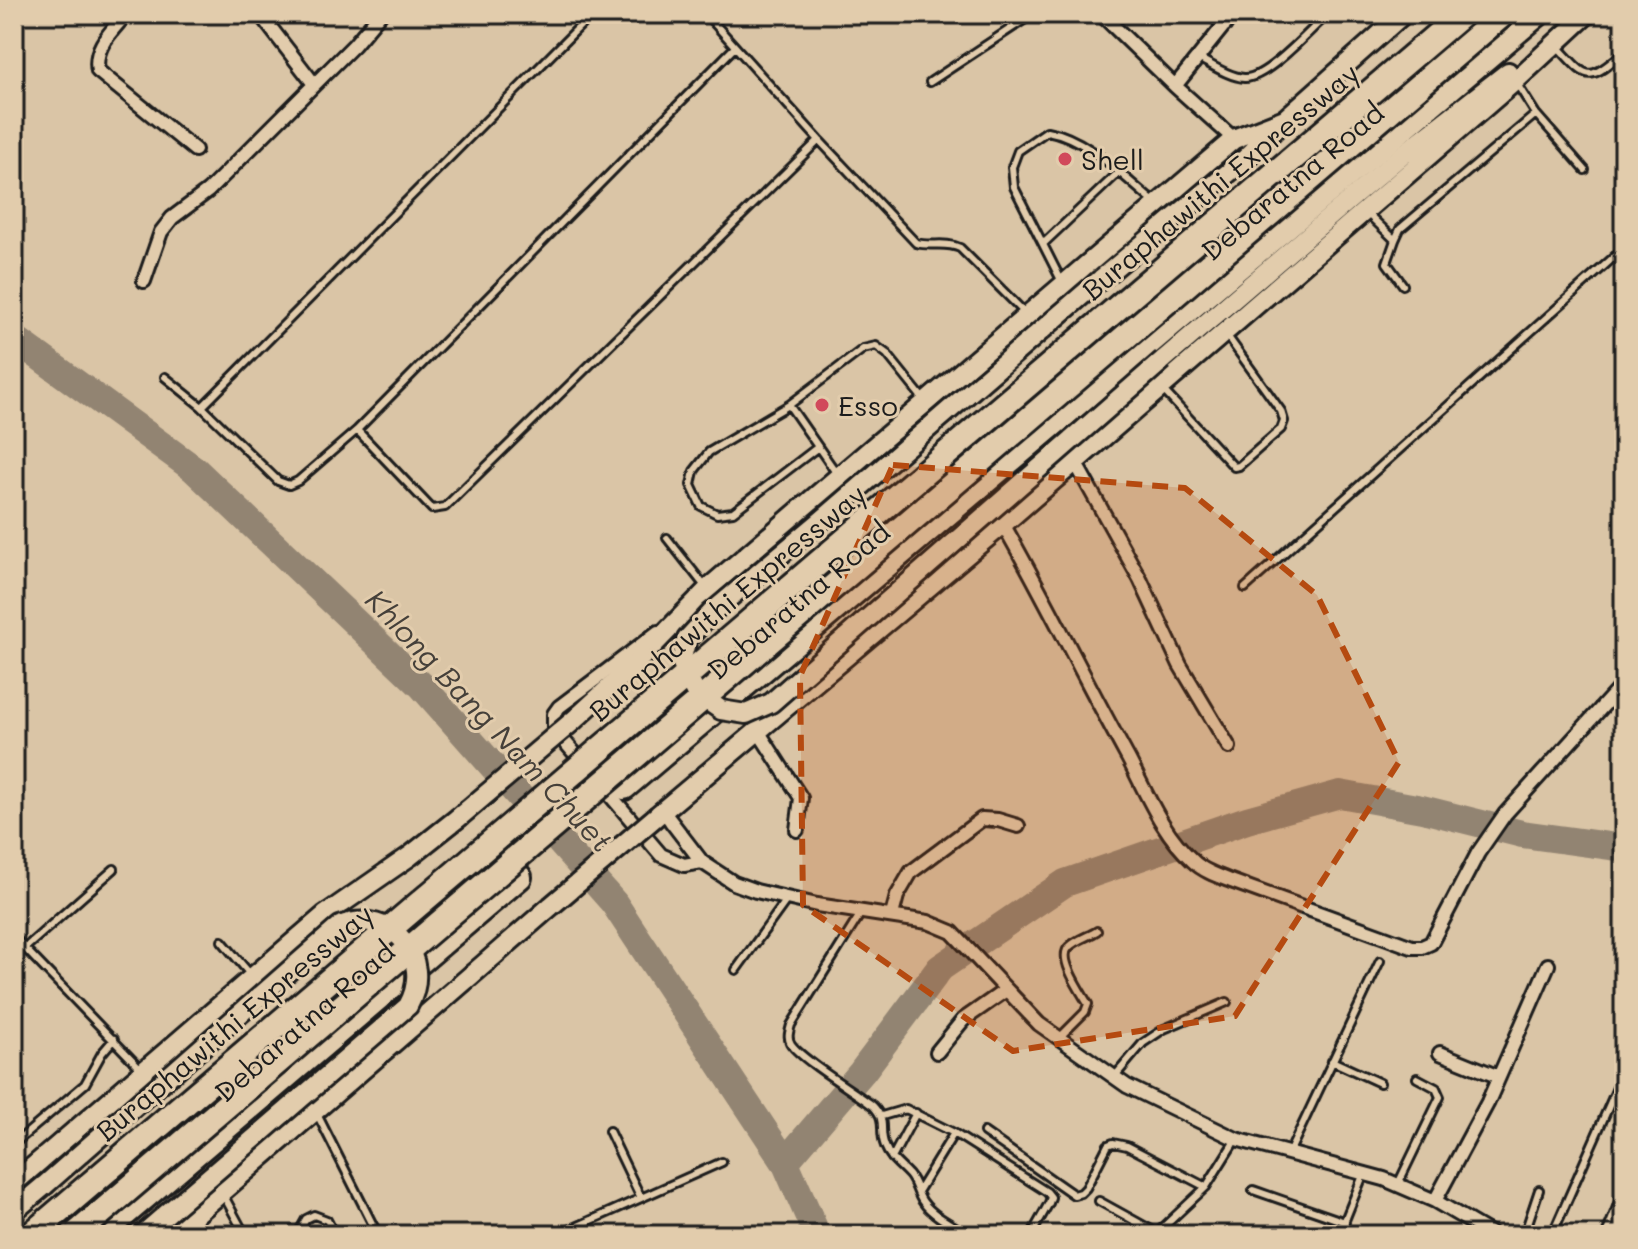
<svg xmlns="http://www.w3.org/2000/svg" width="1638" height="1249" viewBox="0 0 1638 1249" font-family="Mali,sans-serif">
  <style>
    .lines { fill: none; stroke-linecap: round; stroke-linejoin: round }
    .river { stroke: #928472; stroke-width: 28 }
    .lane-casing { stroke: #1c1c1c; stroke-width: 12 }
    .street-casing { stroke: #1c1c1c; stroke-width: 18 }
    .secondary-casing { stroke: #1c1c1c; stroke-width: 24 }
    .highway-casing { stroke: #1c1c1c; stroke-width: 30 }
    .lane { stroke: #e2ccac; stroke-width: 6 }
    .street { stroke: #e2ccac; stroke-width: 12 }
    .secondary { stroke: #e2ccac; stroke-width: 18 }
    .highway { stroke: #e2ccac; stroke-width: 24 }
    .secondary-bridge-casing { stroke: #1c1c1c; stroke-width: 24; stroke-linecap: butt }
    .highway-bridge-casing { stroke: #1c1c1c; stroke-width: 30; stroke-linecap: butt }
    .secondary-bridge { stroke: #e2ccac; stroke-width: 18 }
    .highway-bridge { stroke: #e2ccac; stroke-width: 24 }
    .marked { fill: #b54a10; fill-opacity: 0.2; stroke: #b54a10; stroke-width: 6; stroke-dasharray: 16 10; stroke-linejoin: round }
    .poi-dot { fill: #d1495b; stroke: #e2ccac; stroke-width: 3 }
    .labels { text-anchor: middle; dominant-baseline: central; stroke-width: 6; stroke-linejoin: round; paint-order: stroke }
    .poi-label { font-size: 28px; fill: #1c1c1c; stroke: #e2ccac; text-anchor: start }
    .street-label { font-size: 28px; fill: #1c1c1c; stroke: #e2ccac }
    .water-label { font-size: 30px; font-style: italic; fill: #45403a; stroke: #e2ccac }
  </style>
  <rect width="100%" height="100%" fill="#dac5a6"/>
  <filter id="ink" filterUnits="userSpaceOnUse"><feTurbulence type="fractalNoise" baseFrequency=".0125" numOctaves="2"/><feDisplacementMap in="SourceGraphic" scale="16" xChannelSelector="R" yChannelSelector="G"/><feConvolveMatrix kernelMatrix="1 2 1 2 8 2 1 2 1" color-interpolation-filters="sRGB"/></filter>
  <g filter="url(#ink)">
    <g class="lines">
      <!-- river -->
      <path class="river" d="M14 338 194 469 421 685 614 903 785 1162 817 1235
        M785 1162 862 1072 940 968 1065 883 1247 820 1340 794 1422 809 1522 834 1624 848"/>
      <!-- lane casing -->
      <g class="lane-casing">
        <path id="lane" d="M706 14 819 140 916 243C931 247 946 241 960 248L1025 313
          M1556 45C1589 80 1586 84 1624 52
          M1198 58C1212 65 1229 77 1244 78 1266 80 1311 29 1328 14
          M930 82 1033 14
          M1517 84 1536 114 1585 170
          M1367 213 1395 240 1400 229 1536 114
          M1395 240 1387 263 1403 285
          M1043 244 1118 173
          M1062 282 1014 187 1012 167 1018 151 1047 131C1088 138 1122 176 1154 202
          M165 377 202 407 278 481 289 485 298 481 357 430 734 48
          M1163 390 1234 467 1239 466 1281 429 1284 421 1281 411 1225 333
          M789 405 837 474
          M202 407 592 14
          M357 430 432 509 445 507 819 140
          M818 447 733 512 717 514 701 506 691 485 694 471 709 452 789 405 863 349 876 346 887 354 924 400
          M667 538 707 589
          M1245 588 1624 248
          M861 913 791 1025C789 1032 787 1038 791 1044 802 1060 855 1092 873 1106 888 1122 878 1129 885 1146 890 1159 900 1165 909 1175 916 1183 917 1194 923 1202 933 1216 954 1226 969 1235
          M14 937 141 1069
          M222 941 250 974
          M25 948 114 869
          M736 970 788 898
          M1060 1037 1085 1012 1088 1004C1081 992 1057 958 1069 947 1076 940 1089 936 1097 931
          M1332 1061 1380 1083
          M1115 1076 1143 1043 1164 1029 1227 1002
          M316 1112 378 1235
          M882 1116 906 1109 954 1133 919 1190
          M609 1131 641 1198
          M984 1132 1074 1195 1081 1193 1086 1188 1108 1145 1113 1143 1127 1146 1206 1187
          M954 1133 1047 1192 1051 1197 1049 1203 1031 1235
          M14 1144 85 1084 102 1053 114 1039
          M1289 1153 1380 961
          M892 1158 916 1113
          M1398 1184 1440 1097 1436 1088 1417 1078
          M1253 1190 1345 1222
          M224 1196 245 1235
          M1099 1201 1157 1233
          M297 1235 306 1219 314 1215 327 1220 335 1235
          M558 1235 722 1162
          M1155 1235 1206 1187 1236 1139
          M1339 1235 1364 1173
          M1524 1235 1539 1190
          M1552 1235 1624 1072"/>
      </g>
      <!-- street casing -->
      <g class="street-casing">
        <path id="street" d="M126 14C112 31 93 47 98 71L195 150
          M260 14 314 84
          M1101 14 1175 86 1234 139
          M1213 14 1225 25
          M1175 86 1233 14
          M144 281 161 232 172 218 208 191 354 45 380 14
          M1075 462 1140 579 1180 665 1229 747
          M1003 524C1047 601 1085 680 1128 758 1147 794 1162 833 1193 861 1203 871 1218 876 1231 881L1412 947H1422L1431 943 1478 853 1505 814 1624 683
          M658 632 559 707 554 714V729L661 855 684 865 702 862
          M758 731 801 798 797 830
          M663 811 702 862 734 883 756 891 817 905 928 922 952 932 1039 1024 1127 1086 1236 1139 1384 1179 1435 1201 1493 1235
          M892 915 897 896 911 872 982 819 998 820 1018 826
          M937 1052 963 1020 1006 990
          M1440 1053 1499 1077
          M1435 1201 1488 1102 1548 965
          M1609 1235 1624 1197"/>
      </g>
      <!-- secondary casing -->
      <g class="secondary-casing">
        <path id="secondary" d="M1101 279 1245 159 1280 124
          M1163 360 1403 154 1508 72
          M573 721 632 667 712 585 1234 139 1285 119 1403 14
          M658 815 1003 524 1515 81 1587 14
          M14 1183 325 915 410 856 458 818
          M14 1211 45 1185
          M172 1235 551 906"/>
      </g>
      <!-- highway casing -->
      <g class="highway-casing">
        <path id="highway" d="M624 787 1537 14
          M100 1235 519 877"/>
      </g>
      <!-- lane -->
      <use href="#lane" class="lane"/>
      <!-- street -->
      <use href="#street" class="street"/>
      <!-- secondary -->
      <use href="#secondary" class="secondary"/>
      <!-- highway -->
      <use href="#highway" class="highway"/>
      <!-- secondary-bridge casing -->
      <g class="secondary-bridge-casing">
        <path id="secondary-bridge" d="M1101 279 822 520 711 613 687 639 681 661 695 692 721 710 746 714 771 703 1163 360
          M458 818 573 721
          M551 906 658 815
          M45 1185 340 926C391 906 435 958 408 1006L142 1235"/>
      </g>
      <!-- highway-bridge casing -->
      <g class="highway-bridge-casing">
        <path id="highway-bridge" d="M31 1235 1462 14
          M75 1235 1503 14"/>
      </g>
      <!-- secondary-bridge -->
      <use href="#secondary-bridge" class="secondary-bridge"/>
      <!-- highway-bridge -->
      <use href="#highway-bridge" class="highway-bridge"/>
    </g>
  </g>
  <!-- marked area -->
  <path class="marked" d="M893 465 1185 488 1317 595 1399 762 1235 1016 1013 1051 803 905 800 676Z"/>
  <!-- markers -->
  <g class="poi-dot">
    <circle cx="1065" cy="159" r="8"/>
    <circle cx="822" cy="405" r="8"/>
  </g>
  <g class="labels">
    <!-- poi labels -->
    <g class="poi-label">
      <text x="1081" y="159">Shell</text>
      <text x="838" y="405">Esso</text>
    </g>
    <!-- street labels -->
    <g class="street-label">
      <text transform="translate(1220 181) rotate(-40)">Buraphawithi Expressway</text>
      <text transform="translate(1292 181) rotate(-40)">Debaratna Road</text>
      <text transform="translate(798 600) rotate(-40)">Debaratna Road</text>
      <text transform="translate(727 602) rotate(-40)">Buraphawithi Expressway</text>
      <text transform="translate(304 1021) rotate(-41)">Debaratna Road</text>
      <text transform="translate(234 1022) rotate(-40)">Buraphawithi Expressway</text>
    </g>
    <!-- water labels -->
    <g class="water-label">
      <text transform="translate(490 720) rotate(47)">Khlong Bang Nam Chuet</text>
    </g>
  </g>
  <!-- margin -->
  <rect width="1638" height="1249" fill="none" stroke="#e2ccac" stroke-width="48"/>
  <rect x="24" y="24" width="1590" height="1201" fill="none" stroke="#1c1c1c" stroke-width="3" filter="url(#ink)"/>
</svg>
